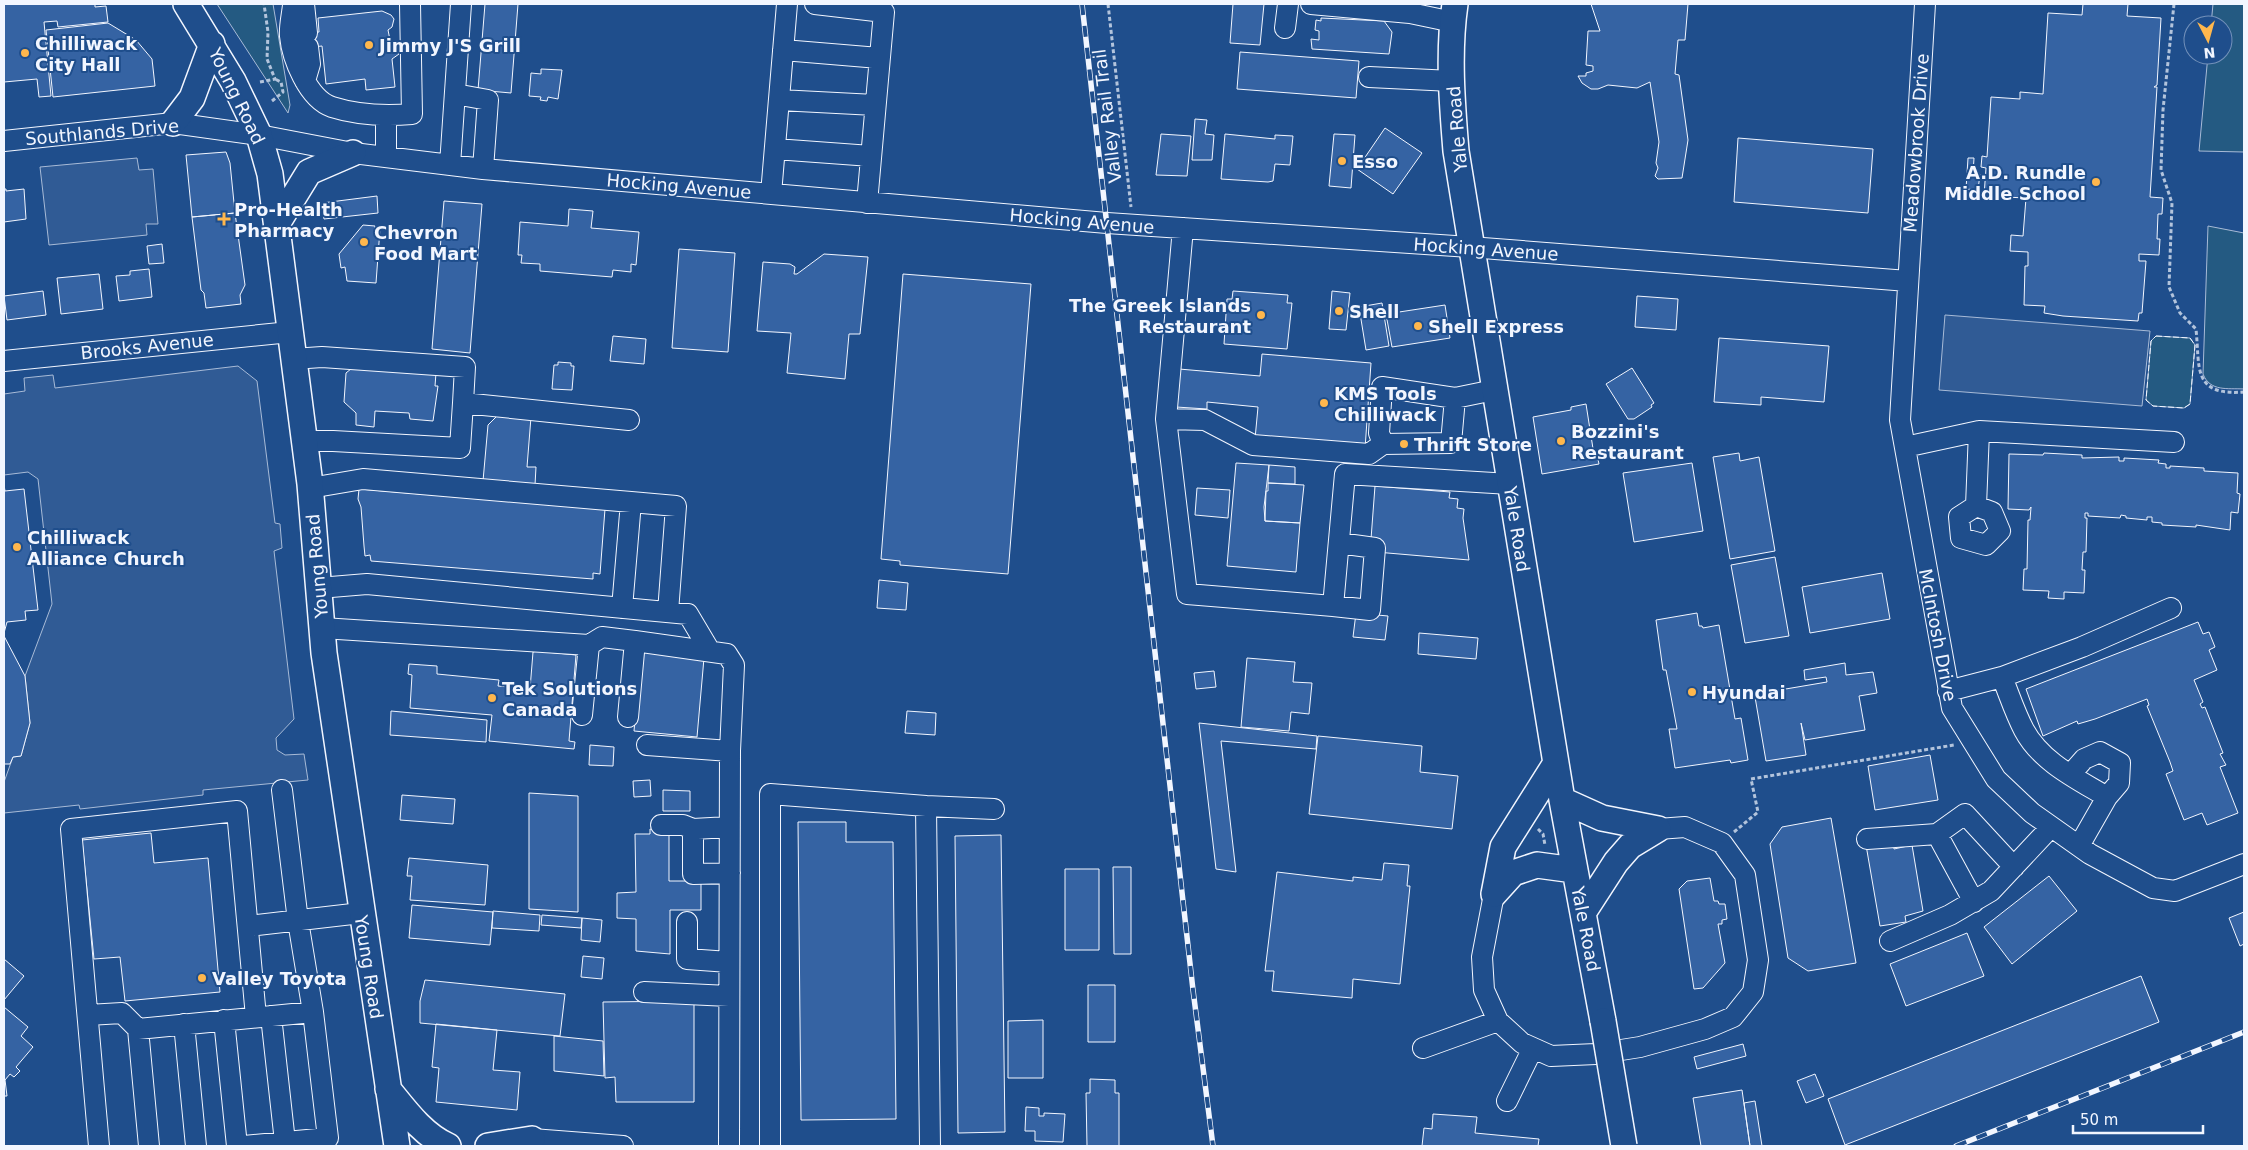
<svg xmlns="http://www.w3.org/2000/svg" width="2248" height="1150" viewBox="0 0 2248 1150" font-family="'DejaVu Sans',sans-serif">
  <style>
    .green { fill: #245a82; stroke: #a8bbd7 }
    .parking { fill: #305b95; stroke: #a8bbd7 }
    .building { fill: #3563a3; stroke: #f2f6ff }
    .lines { fill: none; stroke-linecap: round; stroke-linejoin: round }
    .minor-casing { stroke: #f2f6ff; stroke-width: 22 }
    .major-casing { stroke: #f2f6ff; stroke-width: 28 }
    .path { stroke: #b3c4dc; stroke-width: 3; stroke-dasharray: 4 2.5; stroke-linecap: butt }
    .minor { stroke: #1f4e8c; stroke-width: 20 }
    .major { stroke: #1f4e8c; stroke-width: 25 }
    .rail-casing { stroke: #f2f6ff; stroke-width: 5.5 }
    .rail { stroke: #1f4e8c; stroke-width: 4; stroke-dasharray: 11; stroke-linecap: butt }
    .major-bridge-casing { stroke: #f2f6ff; stroke-width: 28; stroke-linecap: butt }
    .major-bridge { stroke: #1f4e8c; stroke-width: 25 }
    .fence { stroke: #f2f6ff; stroke-width: 1; stroke-dasharray: 6 2.5; stroke-linecap: butt }
    .poi-dot { fill: #ffb74d; stroke: #1f4e8c; stroke-width: 2 }
    .labels { text-anchor: middle; dominant-baseline: central; stroke-width: 4; stroke-linejoin: round; paint-order: stroke }
    .poi-label { font-size: 18px; font-weight: bold; fill: #f2f6ff; stroke: #1f4e8c; text-anchor: start }
    .street-label { font-size: 18px; fill: #f2f6ff; stroke: #1f4e8c }
  </style>
  <rect width="100%" height="100%" fill="#1f4e8c"/>
  <!-- green -->
  <path class="green" d="M217 4H273L290 105 288 113Z
    M2213 4H2244V152L2199 151 2208 55H2223V25H2211Z
    M2208 226 2244 233V389C2228 388 2210 392 2203 374Z
    M2156 336 2190 338 2195 345 2190 404 2184 408 2153 406 2146 400 2151 341Z"/>
  <!-- parking -->
  <path class="parking" d="M137 158 139 170 153 169 158 224H146L147 235 49 245 40 167Z
    M1945 315 2150 331 2142 406 1939 390Z
    M238 366 257 381 275 523 280 524 282 548 274 551 294 719 276 738 277 750 285 755 304 754 308 780 203 790V795L80 809 79 805 4 813V782L13 757 21 756 30 723 25 676 52 604 38 479 28 472 4 475V394L25 391 24 378 53 375 55 388Z"/>
  <!-- building -->
  <path class="building" d="M4 4H95V7L106 6 108 22 58 27 57 21 44 22 51 96 39 97 37 79 4 82Z
    M485 4H518L511 93 478 90Z
    M1233 4H1264L1260 45 1230 43Z
    M1591 4H1688L1685 40H1678L1675 74 1679 75 1688 140 1682 178 1658 179 1655 176 1658 168 1656 163 1659 142 1650 82 1637 88 1608 85 1598 89H1591L1582 83 1578 76H1586V73L1593 71V66L1586 65 1588 31H1600Z
    M2083 4H2128L2127 16 2161 18 2157 85 2154 87H2157L2150 197 2163 198 2162 214H2158L2157 239H2160L2159 255 2139 254V261H2146L2142 313H2139L2138 321 2063 316 2044 313 2045 306 2024 305 2025 266H2028V252L2010 251 2011 235 2023 236 2026 198 1984 196 1986 168 1981 167 1982 156 1987 157 1991 97 2020 99V92L2043 94 2048 13 2082 15Z
    M382 11 391 15 394 19 392 27 388 30 392 50 396 51 399 54 392 59 395 87 366 90 365 79 326 84 322 46 294 49 292 35 319 32 318 18Z
    M1321 18 1384 21 1392 32 1389 54 1312 49 1311 39 1319 40V31L1315 30 1316 20 1321 21Z
    M108 23 136 40 152 59 155 86 53 97 46 30Z
    M1240 52 1359 61 1356 98 1237 89Z
    M541 69 562 70 558 99 548 97 547 101 540 100 541 97 529 96 531 73 541 74Z
    M1195 119 1207 120 1205 134 1214 135 1212 160H1192Z
    M1385 128 1422 153 1393 194 1357 169Z
    M1161 134 1191 136 1187 176 1156 175Z
    M1225 134 1275 139V135L1293 136 1290 165 1275 164 1273 181 1268 182 1221 179Z
    M1334 134 1355 135 1351 188 1329 186Z
    M1738 138 1873 149 1868 213 1734 202Z
    M226 152 230 163 235 213 192 217 186 155Z
    M1968 158H1974L1973 174H1980L1978 190 1966 189Z
    M4 189H6V191L24 189 26 219 4 222Z
    M377 196 378 213 324 219 322 203Z
    M444 201 482 204 470 353 432 349Z
    M569 209 593 211 591 228 639 232 636 265 631 264V272L613 270 612 277 540 271V264L521 263 522 255H518L520 222 568 226Z
    M235 213 245 285 240 295 241 304 206 308 204 293 201 290 192 217Z
    M363 225 375 226V229H380L376 283 347 281 345 267 341 268 339 254Z
    M162 244 164 263 149 264 147 246Z
    M679 249 735 253 728 352 672 348Z
    M824 254 868 257 860 334H849L845 379 787 373 791 333 757 331 763 262 790 264 795 267 794 274H797Z
    M149 269 152 297 119 301 116 276 130 275V271Z
    M99 274 103 309 61 314 57 278Z
    M903 274 1031 284 1008 574 900 565V561L881 559Z
    M43 291 46 315 7 320 4 296Z
    M1233 291 1288 295 1287 303H1292L1287 349 1224 344 1227 299H1232Z
    M1332 291 1350 293 1346 330 1329 329Z
    M1637 296 1678 299 1676 330 1635 327Z
    M1382 303 1389 346 1366 350 1359 307Z
    M1445 305 1450 338 1392 347 1386 314Z
    M613 336 646 339 644 364 610 361Z
    M1719 338 1829 346 1824 402 1761 397V405L1714 402Z
    M1262 354 1371 363 1365 449 1255 439 1258 407 1207 402V409L1176 407 1179 369 1260 376Z
    M558 362 571 363V366H574L572 390 552 389 554 365H558Z
    M357 364 436 373 435 386H438L433 421 410 419 409 413 375 411 374 427 356 425V413L344 402 346 373Z
    M1632 368 1654 403 1651 405 1652 407 1634 419H1628L1606 384Z
    M1586 404 1594 455H1597L1599 464 1542 474 1533 417 1571 410V407Z
    M498 415 531 417 527 467H536L535 485 483 481 488 425Z
    M1739 453 1740 461 1759 457 1775 551 1730 559 1713 457Z
    M2044 453 2082 455V458L2119 457V461H2124V458L2159 460 2158 463 2166 464V468H2170V466L2204 468V471L2238 473 2237 493 2240 494 2238 513 2231 512 2230 530 2196 525V527L2162 525V523L2152 522V517H2147V520L2126 518V516L2121 515 2120 518 2088 516V513H2085V518H2087L2086 552H2083L2082 570H2085L2084 593 2064 592V599L2048 598 2049 591 2023 590 2024 569H2027L2028 520H2030L2031 507 2029 510 2008 509 2009 454 2043 455Z
    M1236 463 1269 465 1264 507 1265 521 1300 523 1296 572 1227 566Z
    M1692 463 1703 531 1634 542 1623 473Z
    M1269 465 1295 467V484L1268 483Z
    M1268 483 1304 485 1300 523 1265 521 1266 491H1268Z
    M4 485 5 491 24 489 38 610 25 611 26 620 7 622 4 633Z
    M1375 486 1450 492 1449 498 1458 499 1457 508 1464 509 1463 518 1469 560 1376 552 1371 539Z
    M1197 488 1230 490 1228 518 1195 515Z
    M359 489 605 509 600 574 593 573V579L371 561 370 555 365 556 364 546 361 507 358 499Z
    M1775 557 1789 636 1745 643 1731 565Z
    M1882 573 1890 619 1810 633 1802 587Z
    M879 580 908 583 906 610 877 608Z
    M1356 613 1388 616 1385 640 1353 637Z
    M1697 613 1699 626H1702L1703 628 1719 625 1735 719 1741 718 1748 760 1731 763 1730 760 1675 768 1669 729H1677L1675 718 1666 670H1663L1656 620Z
    M2198 622 2203 634 2209 632 2215 647 2209 650 2217 670 2194 680 2203 702 2200 704 2202 708 2205 707 2223 753 2220 754 2226 765 2220 767 2238 813 2207 825 2202 813 2184 820 2166 774 2173 771 2170 762 2147 706 2149 705 2147 699 2095 719 2078 724 2077 721 2043 736 2026 689Z
    M1419 633 1478 638 1476 659 1418 654Z
    M4 636 25 676 30 723 21 756 13 757 10 764H4Z
    M537 651 576 655 569 741 575 742 574 749 489 741 492 715 410 708 412 675 408 674 409 664 437 666V674L499 680 498 686 530 689 533 652Z
    M641 652 704 658 697 737 634 731Z
    M1247 658 1295 662 1293 682 1312 683 1309 714 1291 712 1289 731 1241 727Z
    M1845 663 1846 675 1873 672 1877 693 1859 696 1865 730 1805 740 1801 723 1806 755 1766 761 1755 697 1768 694V692L1827 682 1826 677 1805 680 1804 670Z
    M1214 671 1216 687 1196 689 1194 673Z
    M391 711 487 720 486 742 390 735Z
    M907 711 936 713 935 735 905 733Z
    M1199 723 1317 736 1316 749 1221 741 1236 872 1216 869Z
    M1318 736 1422 746 1420 772 1458 776 1452 829 1309 814Z
    M590 745 614 747 613 766 589 765Z
    M1930 755 1938 800 1875 810 1868 766Z
    M650 780 651 796 634 797 633 781Z
    M663 790 690 791V811H663Z
    M529 793 578 796V912L529 909Z
    M402 795 455 799 453 824 400 820Z
    M1831 818 1856 963 1808 971 1788 958 1770 844 1782 827Z
    M798 822H846V842H893L896 1119 801 1120Z
    M650 829 669 831V881H701V910H670V954L636 951V919L617 918V893L636 892 635 834H650Z
    M151 833 154 863 208 858 220 992 125 1001 120 957 94 959 82 840Z
    M1001 835 1005 1132 958 1133 955 836Z
    M1893 841 1894 849 1912 845 1923 911 1905 916 1906 922 1880 926 1866 845Z
    M409 858 488 865 485 905 410 900 412 876H407Z
    M1384 863 1409 865 1407 886H1410L1400 984 1353 979 1352 998 1272 991 1274 971H1265L1277 872 1353 881V877L1382 880Z
    M1113 867H1131V954H1114Z
    M1065 869H1099V950H1065Z
    M2049 876 2077 911 2012 964 1984 927Z
    M1710 878 1714 901H1718L1719 904H1725L1727 919 1722 920V924H1718L1725 963 1703 988 1694 989 1679 889 1687 881Z
    M412 905 493 912 490 945 409 938Z
    M493 911 540 915 539 931 492 928Z
    M2244 912V944L2240 946 2229 918Z
    M542 915 582 918 581 928 541 925Z
    M582 918 602 920 600 942 581 940Z
    M1967 933 1984 976 1906 1006 1890 964Z
    M583 956 604 958 602 979 581 977Z
    M4 959 24 976 4 1000Z
    M2141 976 2159 1022 1845 1145 1828 1099Z
    M425 980 565 994 560 1036 420 1023V1001Z
    M1088 985H1115V1042H1088Z
    M694 1001V1102H616L615 1077 605 1078 603 1002Z
    M4 1007 28 1027 21 1036 33 1047 16 1067 20 1071 14 1077 10 1074 5 1080 7 1096H4Z
    M1043 1020V1078H1008V1021Z
    M436 1024 497 1030 493 1070 520 1072 517 1110 436 1102 439 1068 432 1067Z
    M554 1036 603 1041 604 1076 554 1071Z
    M1743 1044 1746 1056 1697 1069 1694 1057Z
    M1815 1074 1824 1096 1806 1103 1797 1081Z
    M1090 1079 1115 1080V1093H1119V1146H1087L1086 1093H1090Z
    M1742 1090 1750 1146H1701L1693 1098Z
    M1755 1101 1762 1146H1750L1744 1103Z
    M1026 1107 1039 1108V1116H1044V1113L1065 1114 1063 1142 1035 1141V1131H1025Z
    M1433 1114 1477 1117 1475 1133 1539 1139 1538 1146H1422L1424 1128 1432 1129Z"/>
  <g class="lines">
    <!-- minor casing -->
    <g class="minor-casing">
      <path id="minor" d="M296 4 293 5C292 15 289 27 290 36 292 58 308 99 332 107 357 115 386 116 412 114L410 4
        M304 4 307 33
        M815 4 884 12 867 203
        M1311 4 1410 13 1453 22
        M1925 4 1900 420 1952 708 1996 779 2032 813 2090 854 2153 888 2175 891 2244 864
        M1285 28 1288 4
        M783 50 879 58
        M1369 77 1452 81
        M305 81 310 64 308 47
        M455 94 488 100 483 169
        M779 100 875 105
        M386 116V157
        M4 141 173 123 259 135 353 153 483 169 1107 223 1470 247 1908 281
        M775 149 871 156
        M450 165 461 4
        M771 194 787 4
        M1183 228 1166 419 1205 420 1253 445 1369 454 1383 444
        M293 359 322 357 465 367 463 403
        M4 361 290 332
        M1455 398 1382 387 1379 433 1383 444 1451 443 1455 398 1494 390
        M1166 419 1187 594 1333 606 1345 474 1510 484
        M304 441H333L460 448 463 403 629 420
        M1905 447 1979 431 2174 442
        M310 488 363 479 631 502 622 608
        M631 502 676 506 668 612
        M1976 506 1959 517 1961 538 1986 545 2000 531 1992 512 1976 506 1979 431
        M319 588 367 584 688 614 710 651
        M1333 606 1370 610 1375 548 1339 543
        M322 628 589 645
        M2002 677 2082 647 2171 608
        M1948 691 2002 677C2009 694 2015 713 2024 730 2041 762 2077 779 2107 797L2079 846
        M582 715 589 645 602 637 635 641
        M628 717 635 641 727 654 734 665 730 751 729 1146
        M647 745 730 751
        M2070 775 2084 759 2100 752 2120 763 2119 783 2107 797
        M282 790 298 921 313 1012
        M926 806 994 809
        M661 825H683L693 829
        M729 827 693 829V874L730 873
        M1867 839 1937 834
        M1494 894 1482 957 1484 990 1498 1021 1522 1043 1551 1056 1596 1054 1640 1047 1705 1029 1733 1017 1753 992 1758 960 1745 875 1722 843 1685 827 1658 829
        M1974 902 1937 834 1965 814 2014 867
        M687 922V959L729 962
        M248 926 361 913
        M1890 941 1950 915 1991 891 2051 827
        M644 992 729 996
        M88 1015 122 1013 138 1029
        M271 1016 285 1142
        M224 1020 237 1146
        M184 1024 196 1146
        M1423 1048 1498 1021
        M1507 1101 1533 1048
        M518 1145 532 1139 623 1146
        M99 1146 71 829 237 811 256 1017
        M149 1146 138 1029 313 1012 328 1138 244 1146
        M770 1146V794L926 806 930 1146"/>
    </g>
    <!-- major casing -->
    <g class="major-casing">
      <path id="major" d="M186 4 233 81 259 135 270 174 310 484 324 653 397 1146
        M1455 4C1448 52 1452 103 1456 151L1562 800 1603 1021
        M173 123 192 98 212 44
        M277 224 309 172 353 153
        M1562 800 1602 818 1658 829
        M1494 894 1503 847 1556 763
        M1494 894 1513 873 1537 865 1574 870
        M1583 913 1616 862 1630 846 1658 829
        M388 1089C405 1110 423 1135 448 1146
        M488 1146 532 1139"/>
    </g>
    <!-- path -->
    <path class="path" d="M1108 4 1131 207
      M2174 4 2163 110 2161 170 2172 203 2169 287 2180 313 2196 329C2200 368 2192 396 2244 392
      M260 82 275 79 267 59 268 32 264 4
      M272 101 283 92 281 82 275 79
      M1538 829 1543 834 1545 845
      M1734 832 1758 812 1751 779 1954 745"/>
    <!-- minor -->
    <use href="#minor" class="minor"/>
    <!-- major -->
    <use href="#major" class="major"/>
    <!-- rail casing -->
    <g class="rail-casing">
      <path id="rail" d="M1082 4 1193 990 1213 1146
        M1956 1146 2244 1032"/>
    </g>
    <!-- rail -->
    <use href="#rail" class="rail"/>
    <!-- major-bridge casing -->
    <g class="major-bridge-casing">
      <path id="major-bridge" d="M1603 1021 1624 1146"/>
    </g>
    <!-- major-bridge -->
    <use href="#major-bridge" class="major-bridge"/>
    <!-- fence -->
    <path class="fence" d="M2156 336 2190 338 2195 345 2190 404 2184 408 2153 406 2146 400 2151 341Z"/>
  </g>
  <!-- markers -->
  <g class="poi-dot">
    <circle cx="369" cy="45" r="5"/>
    <circle cx="25" cy="53" r="5"/>
    <circle cx="1342" cy="161" r="5"/>
    <circle cx="2096" cy="182" r="5"/>
    <path d="M221.5 211.5h5v5h5v5h-5v5h-5v-5h-5v-5h5z"/>
    <circle cx="364" cy="242" r="5"/>
    <circle cx="1339" cy="311" r="5"/>
    <circle cx="1261" cy="315" r="5"/>
    <circle cx="1418" cy="326" r="5"/>
    <circle cx="1324" cy="403" r="5"/>
    <circle cx="1561" cy="441" r="5"/>
    <circle cx="1404" cy="444" r="5"/>
    <circle cx="17" cy="547" r="5"/>
    <circle cx="1692" cy="692" r="5"/>
    <circle cx="492" cy="698" r="5"/>
    <circle cx="202" cy="978" r="5"/>
  </g>
  <g class="labels">
    <!-- poi labels -->
    <g class="poi-label">
      <text x="35" y="43">Chilliwack<tspan x="35" dy="21">City Hall</tspan></text>
      <text x="379" y="45">Jimmy J'S Grill</text>
      <text x="1352" y="161">Esso</text>
      <text x="2086" y="172" text-anchor="end">A.D. Rundle<tspan x="2086" dy="21">Middle School</tspan></text>
      <text x="234" y="209">Pro-Health<tspan x="234" dy="21">Pharmacy</tspan></text>
      <text x="374" y="232">Chevron<tspan x="374" dy="21">Food Mart</tspan></text>
      <text x="1251" y="305" text-anchor="end">The Greek Islands<tspan x="1251" dy="21">Restaurant</tspan></text>
      <text x="1349" y="311">Shell</text>
      <text x="1428" y="326">Shell Express</text>
      <text x="1334" y="393">KMS Tools<tspan x="1334" dy="21">Chilliwack</tspan></text>
      <text x="1571" y="431">Bozzini's<tspan x="1571" dy="21">Restaurant</tspan></text>
      <text x="1414" y="444">Thrift Store</text>
      <text x="27" y="537">Chilliwack<tspan x="27" dy="21">Alliance Church</tspan></text>
      <text x="502" y="688">Tek Solutions<tspan x="502" dy="21">Canada</tspan></text>
      <text x="1702" y="692">Hyundai</text>
      <text x="212" y="978">Valley Toyota</text>
    </g>
    <!-- street labels -->
    <g class="street-label">
      <text transform="translate(237 96) rotate(64)">Young Road</text>
      <text transform="translate(1107 116) rotate(-97)">Valley Rail Trail</text>
      <text transform="translate(1457 129) rotate(-95)">Yale Road</text>
      <text transform="translate(102 132) rotate(-5)">Southlands Drive</text>
      <text transform="translate(1916 143) rotate(-86)">Meadowbrook Drive</text>
      <text transform="translate(679 186) rotate(5)">Hocking Avenue</text>
      <text transform="translate(1082 221) rotate(5)">Hocking Avenue</text>
      <text transform="translate(1486 249) rotate(4)">Hocking Avenue</text>
      <text transform="translate(147 346) rotate(-6)">Brooks Avenue</text>
      <text transform="translate(1517 529) rotate(81)">Yale Road</text>
      <text transform="translate(317 566) rotate(-95)">Young Road</text>
      <text transform="translate(1938 635) rotate(79)">McIntosh Drive</text>
      <text transform="translate(1586 929) rotate(79)">Yale Road</text>
      <text transform="translate(369 967) rotate(81)">Young Road</text>
    </g>
  </g>
  <!-- border -->
  <rect width="2248" height="1150" fill="none" stroke="#f2f6ff" stroke-width="10"/>
  <!-- north arrow -->
  <g transform="translate(2208 40) rotate(174)"><circle r="24" fill="#1f4e8c" stroke="#7391ba"/>
  <path d="M0-4L9 19L0 12L-9 19Z" fill="#ffb74d"/>
  <text y="-8" font-size="14" font-weight="bold" text-anchor="middle" fill="#f2f6ff">N</text>
  </g>
  <!-- scale -->
  <path d="M2073 1125v8h130v-8" fill="none" stroke="#f2f6ff" stroke-width="2.5"/>
  <text x="2080" y="1125" font-size="15" fill="#f2f6ff" stroke="#1f4e8c" stroke-width="4" paint-order="stroke">50 m</text>
</svg>
